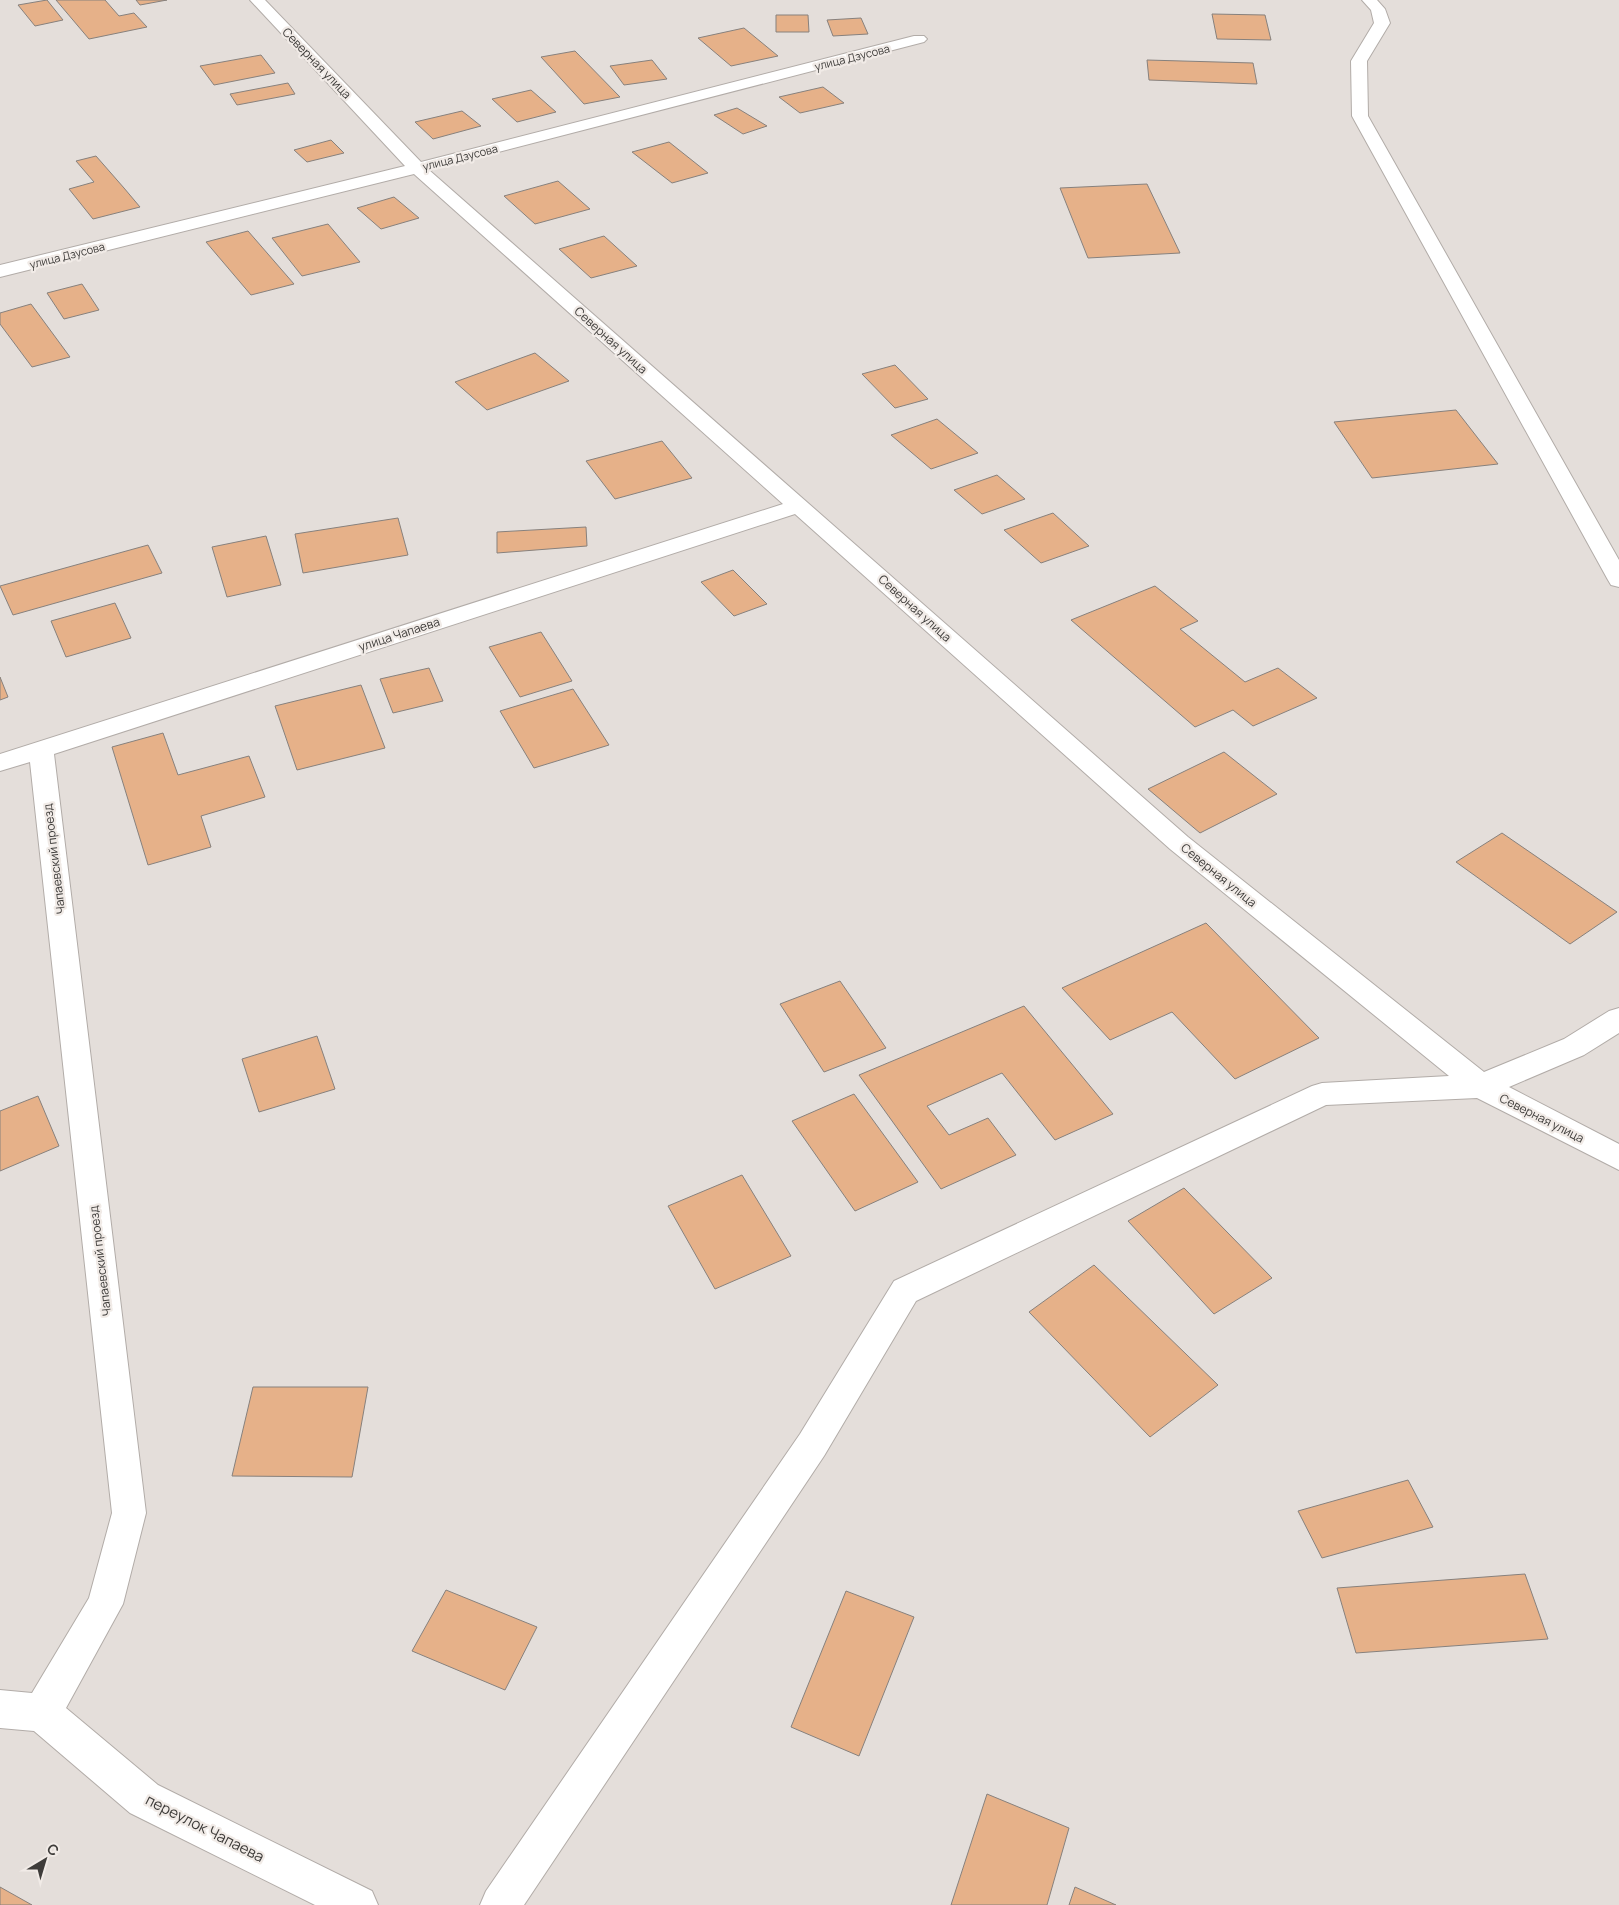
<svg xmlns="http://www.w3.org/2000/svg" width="1619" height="1905" viewBox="0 0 1619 1905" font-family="Manrope,sans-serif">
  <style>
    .building { fill: #e6b189; stroke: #87817d }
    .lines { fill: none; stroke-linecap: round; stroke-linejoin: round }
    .minor-casing { stroke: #b2aca8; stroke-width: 2 }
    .minor { fill: #fff; fill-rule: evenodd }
    .labels { text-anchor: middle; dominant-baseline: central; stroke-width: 4.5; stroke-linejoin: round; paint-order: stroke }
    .far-street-label { font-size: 11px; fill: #3e3c3a; stroke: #f1ebe7 }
    .street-label { font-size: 12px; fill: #3e3c3a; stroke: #f1ebe7 }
    .near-street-label { font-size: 15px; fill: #3e3c3a; stroke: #f1ebe7 }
  </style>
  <rect width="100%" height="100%" fill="#e4deda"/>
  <!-- building -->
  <path class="building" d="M47 0 63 20 35 26 18 5Z
    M56 0H105L119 16 134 13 147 27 89 39Z
    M136 0H167L140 5Z
    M1212 14 1265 15 1271 40 1217 39Z
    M776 15H808L809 32H776Z
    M861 18 868 34 833 36 827 20Z
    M744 28 778 56 731 66 698 38Z
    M575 51 620 97 584 104 541 57Z
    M261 55 275 73 214 85 200 66Z
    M652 60 667 79 624 85 610 66Z
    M1147 60 1253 63 1257 84 1149 80Z
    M288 83 295 94 237 105 230 94Z
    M823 87 844 103 800 113 779 97Z
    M531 90 556 112 517 122 492 99Z
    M737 108 767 126 743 134 714 115Z
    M462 111 481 126 433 139 415 122Z
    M331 140 344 153 307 162 294 150Z
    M669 142 708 173 672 183 632 152Z
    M96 156 124 188 140 207 93 219 69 189 94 182 76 161Z
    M558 181 590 209 535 224 504 196Z
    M1147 184 1180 253 1088 258 1060 188Z
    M394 197 419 218 381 229 357 208Z
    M328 224 360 262 302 276 272 238Z
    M248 231 294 284 251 295 206 242Z
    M604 236 637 266 591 278 559 249Z
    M82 284 99 310 64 319 47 293Z
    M31 304 70 357 32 367 0 324V313Z
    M535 353 569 381 487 410 455 382Z
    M895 365 928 399 895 408 862 374Z
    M1456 410 1498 464 1372 478 1334 422Z
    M937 419 978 453 931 469 891 435Z
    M662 441 692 478 615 499 586 461Z
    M997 475 1025 499 982 514 954 490Z
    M1053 513 1089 546 1041 563 1004 530Z
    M398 518 408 555 303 573 295 534Z
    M586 527 587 546 497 553V532Z
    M266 536 281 585 227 597 212 547Z
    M148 545 162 573 13 615 0 586Z
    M733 570 767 604 734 616 701 582Z
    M1155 586 1198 621 1180 629 1245 682 1278 668 1317 698 1253 726 1233 710 1195 727 1071 620Z
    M115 603 131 638 66 657 51 621Z
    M541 632 572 681 520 697 489 647Z
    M429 668 443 701 393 713 380 679Z
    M0 677 8 697 0 700Z
    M361 685 385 748 297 770 275 706Z
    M573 689 609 745 534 768 500 711Z
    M163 733 178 775 249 756 265 797 201 816 211 847 148 865 112 747Z
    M1224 752 1277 794 1200 833 1148 789Z
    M1502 833 1617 912 1570 944 1456 862Z
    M1206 923 1319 1038 1235 1079 1172 1012 1110 1040 1062 988Z
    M840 981 886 1048 824 1072 780 1004Z
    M1024 1006 1113 1114 1055 1140 1002 1073 927 1106 949 1135 988 1118 1016 1155 941 1189 859 1075Z
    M317 1036 335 1089 259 1112 242 1059Z
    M854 1094 918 1182 855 1211 792 1121Z
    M38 1096 59 1146 0 1171V1111Z
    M742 1175 791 1256 715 1289 668 1206Z
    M1184 1188 1272 1278 1214 1314 1128 1221Z
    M1094 1265 1218 1385 1150 1437 1029 1312Z
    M253 1387H368L352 1477 232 1476Z
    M1408 1480 1433 1527 1322 1558 1298 1511Z
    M1525 1574 1548 1639 1356 1653 1337 1588Z
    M446 1590 537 1627 505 1690 412 1651Z
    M846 1591 914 1617 859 1756 791 1727Z
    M987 1794 1069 1828 1047 1905H951Z
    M0 1887 32 1905H0Z
    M1075 1887 1116 1905H1069Z"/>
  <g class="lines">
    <!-- minor casing -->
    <g class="minor-casing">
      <path id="minor" d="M250 0H265L421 162 914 36H924L927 39 924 42 429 170 1188 837 1484 1072 1564 1039 1609 1011 1619 1008V1033L1584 1055 1509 1087 1619 1144V1170L1477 1098 1326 1105 916 1301 824 1456 524 1905H480L486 1891 800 1434 894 1281 1312 1086 1322 1083 1449 1076 1170 849 795 514 54 754 146 1513 123 1604 66 1708 158 1785 372 1891 378 1905H315L130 1813 34 1731 0 1728V1690L32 1693 89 1598 112 1513 30 762 0 771V754L783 504 414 174 0 277V265L405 166Z
        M1362 0H1377L1385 9 1390 23 1367 61 1368 116 1619 560V587L1611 585 1608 580 1352 116 1351 61 1374 23 1371 10Z"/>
    </g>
    <!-- minor -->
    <use href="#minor" class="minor"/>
  </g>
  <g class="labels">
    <!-- far-street labels -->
    <g class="far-street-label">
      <text transform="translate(852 57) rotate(-14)">улица Дзусова</text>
      <text transform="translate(460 157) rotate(-14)">улица Дзусова</text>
      <text transform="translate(67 255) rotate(-14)">улица Дзусова</text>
    </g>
    <!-- street labels -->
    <g class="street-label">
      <text transform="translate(317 63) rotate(46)">Северная улица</text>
      <text transform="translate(611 340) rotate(42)">Северная улица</text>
      <text transform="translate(915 608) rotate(42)">Северная улица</text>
      <text transform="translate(399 634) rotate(-18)">улица Чапаева</text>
      <text transform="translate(54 859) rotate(-97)">Чапаевский проезд</text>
      <text transform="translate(1219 875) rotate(39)">Северная улица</text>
      <text transform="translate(1542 1118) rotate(27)">Северная улица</text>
      <text transform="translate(100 1261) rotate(-97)">Чапаевский проезд</text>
    </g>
    <!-- near-street labels -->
    <g class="near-street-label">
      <text transform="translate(205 1828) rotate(27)">переулок Чапаева</text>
    </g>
  </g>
  <!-- north arrow -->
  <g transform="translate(45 1860) rotate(38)" stroke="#f1ebe7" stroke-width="4" paint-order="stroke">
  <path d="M0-4L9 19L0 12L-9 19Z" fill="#3e3c3a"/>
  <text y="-8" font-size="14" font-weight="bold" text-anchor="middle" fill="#3e3c3a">С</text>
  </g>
</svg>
